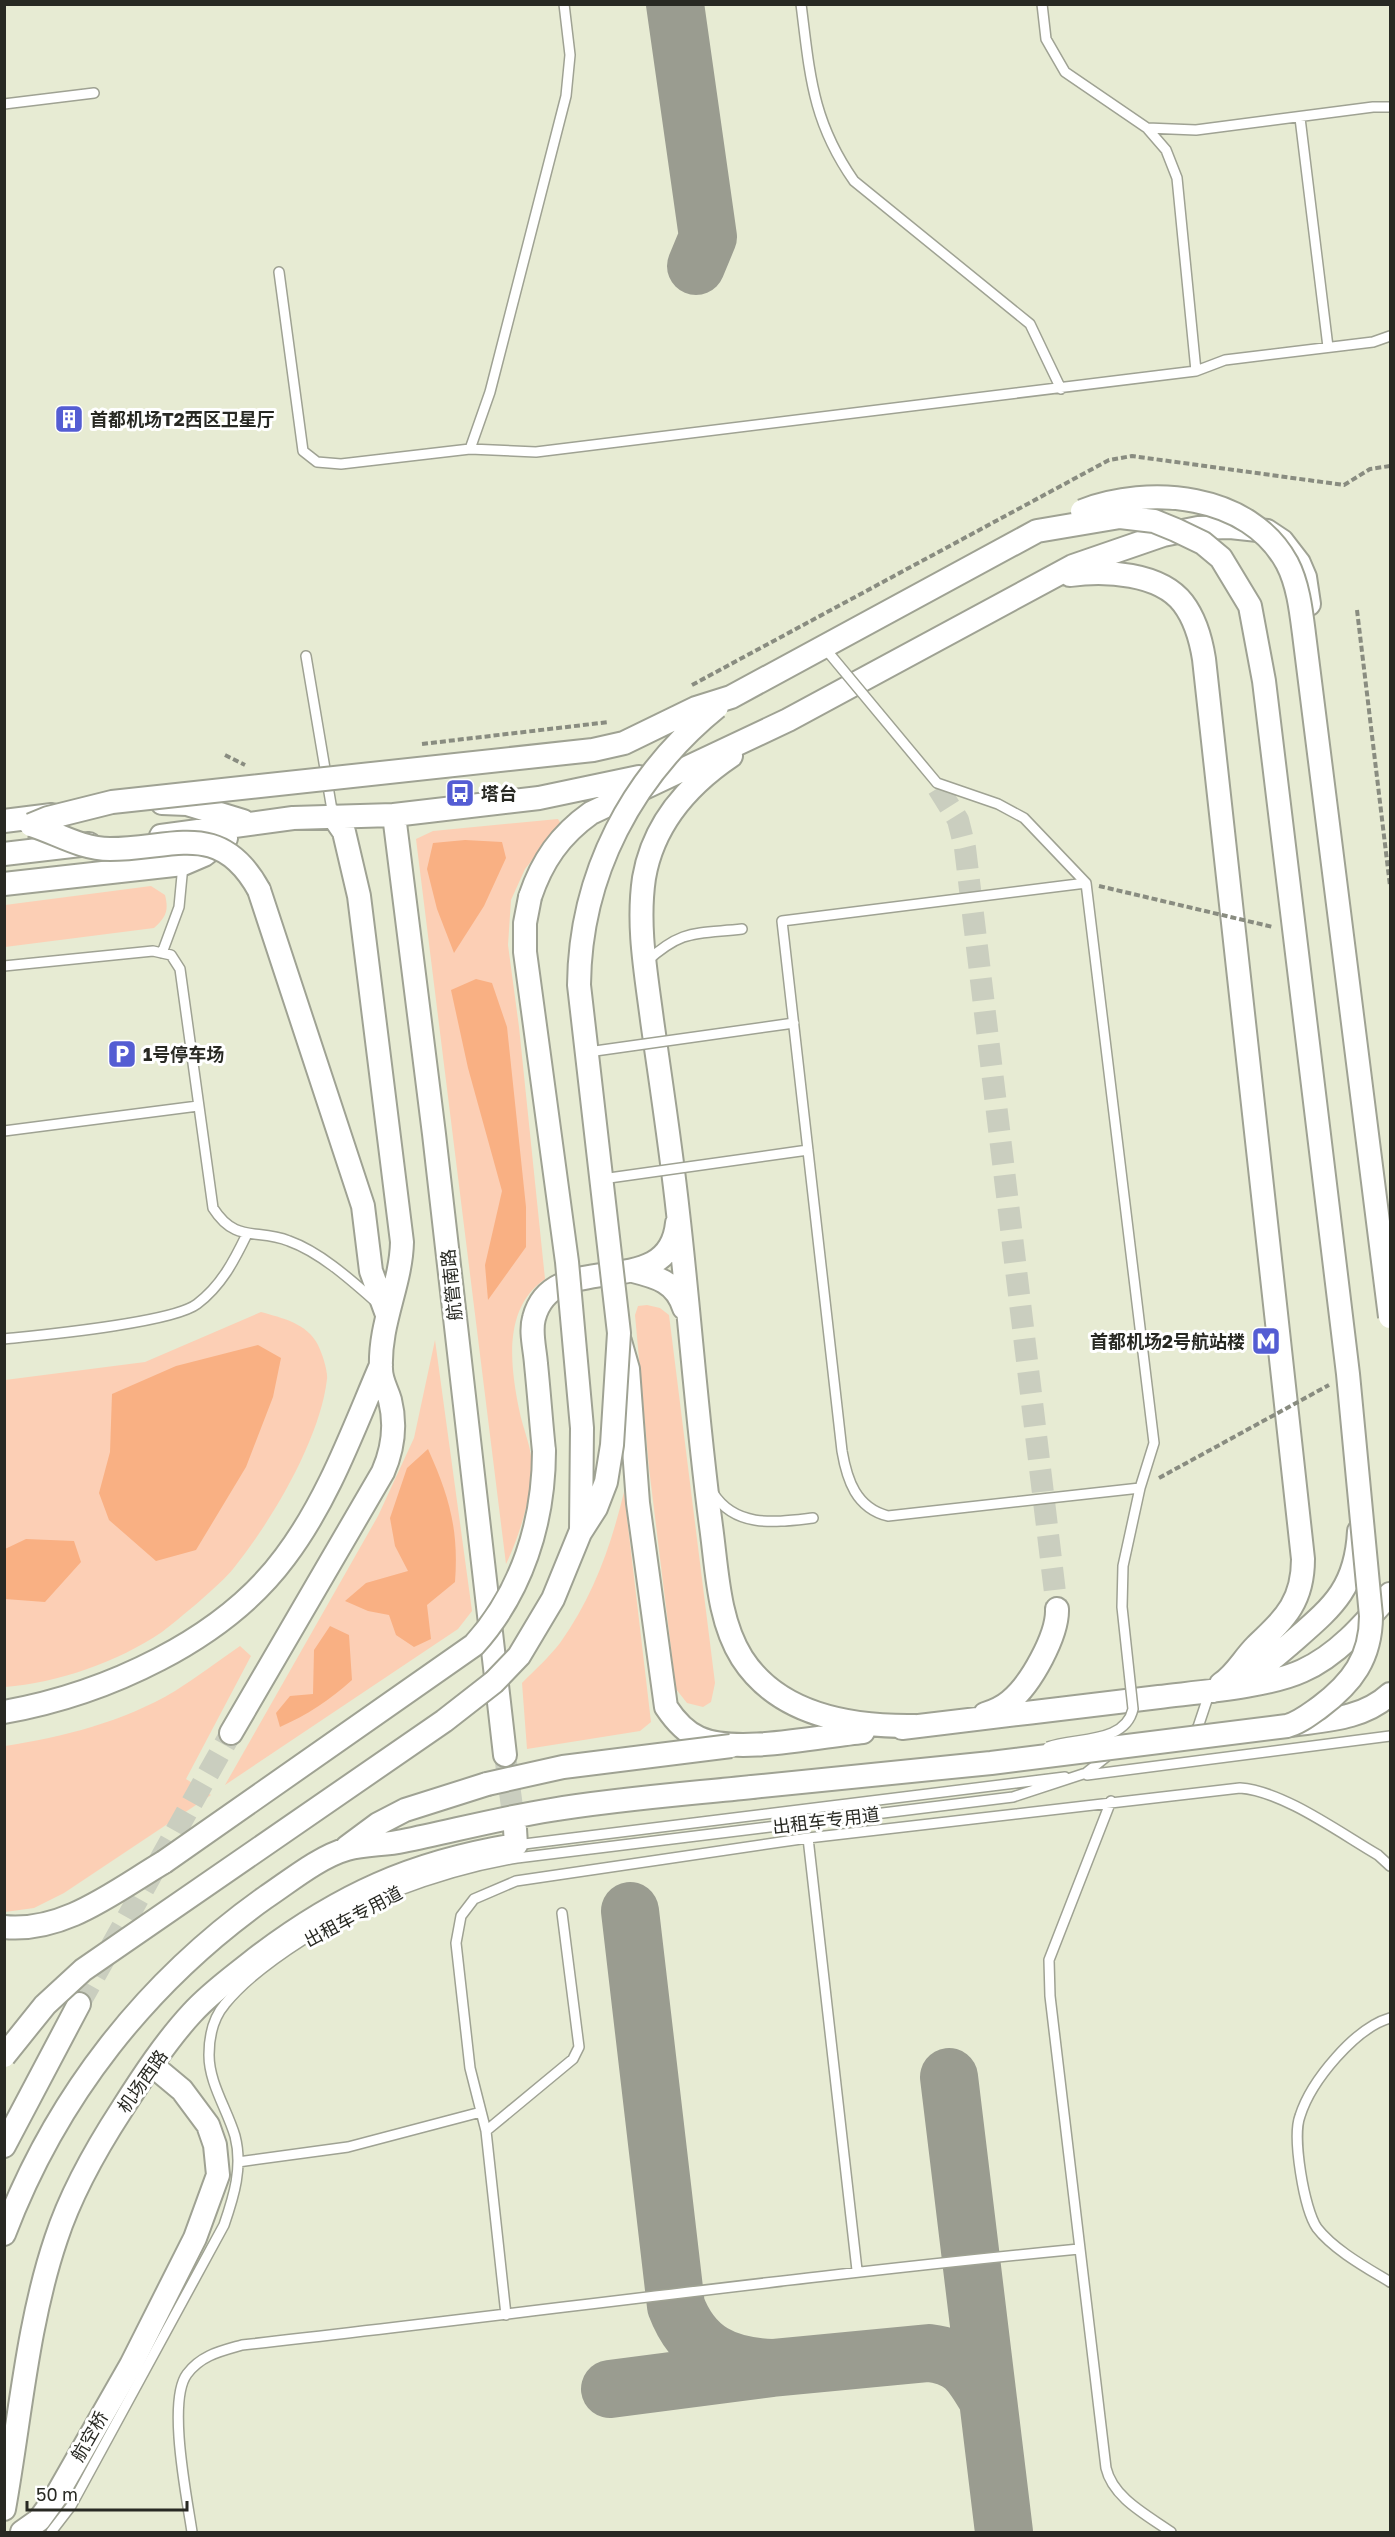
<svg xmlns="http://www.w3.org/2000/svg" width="1395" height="2537" viewBox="0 0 1395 2537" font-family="'Golos Text','Noto Sans SC',sans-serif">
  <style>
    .built { fill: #e7ebd3 }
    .green { fill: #fccfb5 }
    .forest { fill: #f9b083 }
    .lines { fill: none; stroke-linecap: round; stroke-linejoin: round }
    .taxiway { stroke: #9a9c90; stroke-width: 58 }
    .tertiary-tunnel { stroke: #cacebf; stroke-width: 22; stroke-dasharray: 22 11; stroke-linecap: butt }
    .service-casing { stroke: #9fa293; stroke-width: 12 }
    .tertiary-casing { stroke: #9fa293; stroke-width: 26 }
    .path { stroke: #898c80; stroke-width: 4; stroke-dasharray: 6 3; stroke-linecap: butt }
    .service { stroke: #fff; stroke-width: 9 }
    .tertiary { stroke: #fff; stroke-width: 22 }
    .service-bridge-casing { stroke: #9fa293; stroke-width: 12; stroke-linecap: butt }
    .tertiary-bridge-casing { stroke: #9fa293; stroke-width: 26; stroke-linecap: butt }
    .path-bridge { stroke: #898c80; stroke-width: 4; stroke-dasharray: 6 3; stroke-linecap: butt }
    .service-bridge { stroke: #fff; stroke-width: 9 }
    .tertiary-bridge { stroke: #fff; stroke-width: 22 }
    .labels { text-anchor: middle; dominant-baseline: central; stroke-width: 6; stroke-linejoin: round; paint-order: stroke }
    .poi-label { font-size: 18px; font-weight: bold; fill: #282923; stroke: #fff; text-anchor: start }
    .street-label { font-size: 18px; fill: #282923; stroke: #fff }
  </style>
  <rect width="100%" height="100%" fill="#f3f7e6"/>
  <!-- built -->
  <path class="built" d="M5 5H1390V2532H5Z"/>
  <!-- green -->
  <path class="green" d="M558 819 561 824 525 869 511 900 508 945 519 1027 545 1279C503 1308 510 1364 519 1409 523 1430 533 1449 532 1471 530 1501 519 1537 506 1564L416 839 433 831Z
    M151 886 165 895C169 911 166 917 154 928L5 947V905Z
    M647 1305 660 1308 669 1315 715 1683 711 1702 703 1707 687 1703 676 1689 649 1468 635 1315 638 1306Z
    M261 1312C282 1318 307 1323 318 1345 322 1353 328 1371 327 1379 320 1440 271 1522 233 1569 220 1585 179 1619 162 1632 118 1662 57 1683 5 1687V1380L145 1362Z
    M435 1340 472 1611 458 1629 225 1785 378 1516 414 1438Z
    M624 1492 651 1722 640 1731 527 1749 522 1683C535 1670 549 1657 560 1643 593 1597 611 1546 624 1492Z
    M240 1646 251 1656 186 1779 211 1795 64 1893 34 1908 5 1912V1746C63 1737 123 1722 175 1691 197 1677 218 1661 240 1646Z"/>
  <!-- forest -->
  <path class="forest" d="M465 840 502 842 506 858 484 906 454 953 437 909 427 869 433 843Z
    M476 979 492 983 507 1027 526 1207V1247L488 1300 485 1265 502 1191 468 1068 451 990Z
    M258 1345 281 1358 273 1397 246 1467 196 1550 156 1561 109 1520 99 1493 110 1452 112 1394 176 1366Z
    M428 1449C449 1496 459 1529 455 1582L427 1605 431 1639 414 1647 396 1635 389 1615 368 1611 345 1601 366 1583 408 1571 395 1546 390 1518 407 1468Z
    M26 1539 74 1541 81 1562 45 1602 5 1599V1549Z
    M330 1626 349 1635 352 1680C330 1700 307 1715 280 1727L276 1713 290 1696 313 1694 314 1650Z"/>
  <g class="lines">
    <!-- taxiway -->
    <path class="taxiway" d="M675 4 708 237 696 266
      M630 1911 676 2306C693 2351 725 2366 772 2368
      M949 2077 1004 2532
      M610 2389 772 2368 929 2353C963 2357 971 2371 988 2400"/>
    <!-- tertiary-tunnel -->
    <path class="tertiary-tunnel" d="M938 788 958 820 965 848 1057 1609
      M505 1755 515 1829
      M79 2004 231 1733"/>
    <!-- service casing -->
    <g class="service-casing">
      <path id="service" d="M801 4C810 75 812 121 854 181L1030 324 1061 389
        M4 104 94 93
        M1300 118 1328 347
        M1147 128 1196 130 1373 107H1390
        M279 272 303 451 317 462 341 464 470 449 490 392 566 96 570 55 564 4
        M1196 371 1225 360 1373 342 1390 336
        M470 449 536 452 1196 371 1177 178 1166 150 1147 128 1065 72 1046 39 1042 4
        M306 656 333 816
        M162 953 179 907 183 865
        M646 962C682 929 695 934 742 929
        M4 966 153 951 171 955 180 969 213 1208C236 1244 257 1228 289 1241 320 1252 351 1280 376 1302
        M4 1131 198 1106
        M4 1339C42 1335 172 1323 197 1304 221 1286 234 1261 247 1234
        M713 1493C736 1529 777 1522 813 1518
        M1191 1735 1198 1727 1209 1694
        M1087 1775 1390 1736
        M1111 1801 1049 1960 1050 1996 1106 2468C1113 2498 1147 2515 1171 2532
        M808 1838 857 2270
        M516 1845 1065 1777
        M1390 2018C1355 2028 1311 2081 1300 2116 1292 2137 1304 2209 1317 2228 1334 2250 1367 2268 1390 2282
        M486 2131 573 2059 579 2047 562 1913
        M238 2162 348 2147 481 2112
        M506 2315 486 2131 470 2068 456 1943 461 1916 474 1899 516 1881 808 1838 1240 1788C1283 1791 1340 1833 1378 1855L1390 1866
        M51 2532 71 2506 224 2225C234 2196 243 2167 235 2136 227 2109 209 2083 209 2055 209 2036 213 2018 225 2004 259 1962 344 1911 395 1892 434 1877 475 1865 517 1858L1013 1797 1086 1773 1111 1753
        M192 2532C187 2498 167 2401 187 2374 201 2355 221 2351 242 2345 521 2314 799 2276 1079 2249"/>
    </g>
    <!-- tertiary casing -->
    <g class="tertiary-casing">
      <path id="tertiary" d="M1070 575C1105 570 1160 573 1183 603 1196 620 1201 640 1204 659L1303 1559C1303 1602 1285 1618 1256 1646 1243 1659 1236 1674 1221 1684
        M731 756C688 785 653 825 644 878 637 926 646 973 652 1020 661 1084 671 1148 678 1213 690 1317 697 1422 711 1526 717 1569 718 1620 742 1658 779 1716 852 1727 915 1726
        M162 803 187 804 243 821
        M394 815 434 1134 505 1755
        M4 821 52 815
        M161 836 293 818 394 815 539 798 639 777
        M4 854 89 844
        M4 884 183 864 204 855 226 838
        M259 890 363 1206 371 1271 386 1312
        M530 897C542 861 560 835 591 813L788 720 1073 566 1163 535 1198 528 1230 527 1267 531 1282 541 1299 563 1305 577 1309 604
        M633 1271C657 1277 676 1282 684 1308
        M620 1341 628 1369 638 1503 666 1707C674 1719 685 1732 699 1738 737 1755 820 1736 863 1732
        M544 1451C541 1422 539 1393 536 1364 535 1349 530 1332 534 1318 553 1245 669 1305 677 1223
        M1213 1691C1253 1677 1259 1670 1290 1644 1331 1608 1356 1590 1359 1531
        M4 1712C105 1694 223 1641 285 1557 328 1500 353 1430 381 1365
        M985 1714C994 1711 1003 1707 1010 1701 1031 1684 1058 1635 1057 1609
        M1291 1725C1326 1720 1363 1719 1390 1694
        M902 1728C988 1718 1073 1707 1159 1697 1199 1692 1267 1687 1302 1671 1338 1655 1365 1623 1390 1594
        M231 1733 383 1472C393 1449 396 1424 390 1400 387 1389 381 1381 381 1369 379 1323 401 1285 402 1242L359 896 344 832 333 816
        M347 1847 378 1824 405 1810 487 1784
        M4 1927C64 1933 115 1891 164 1862
        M4 2146 79 2004
        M4 2234C56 2097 146 1982 266 1897 290 1881 319 1857 347 1849 365 1844 385 1845 403 1841 452 1831 501 1818 551 1810 617 1799 685 1794 752 1787
        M4 2509C20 2420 27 2325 56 2239 71 2193 96 2149 122 2109 143 2076 166 2041 192 2013 211 1992 234 1976 255 1959 339 1895 412 1862 516 1845L515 1829
        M22 2532 39 2520 55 2498 131 2365 195 2238 218 2175 215 2145 208 2125 182 2090 152 2065"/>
    </g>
    <!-- path -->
    <path class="path" d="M1357 610 1390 886"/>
    <!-- service -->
    <use href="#service" class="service"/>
    <!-- tertiary -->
    <use href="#tertiary" class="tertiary"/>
    <!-- service-bridge casing -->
    <g class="service-bridge-casing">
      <path id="service-bridge" d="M823 646 937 783 998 804 1024 818 1086 883 1154 1443 1140 1488 1123 1566 1122 1607 1133 1709C1125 1744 1076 1737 1048 1747
        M1086 883 782 921 842 1451C847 1480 856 1508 888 1516L1140 1488
        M588 1052 794 1023
        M602 1179 808 1150"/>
    </g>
    <!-- tertiary-bridge casing -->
    <g class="tertiary-bridge-casing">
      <path id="tertiary-bridge" d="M1082 511C1149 485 1249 493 1287 563 1298 584 1301 610 1304 634L1390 1317
        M31 825 48 818 112 802 593 750 624 743 696 708 731 697 1037 531 1120 517 1154 521 1176 530 1203 543 1221 558 1250 606 1264 681 1348 1374 1371 1616C1371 1658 1352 1683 1320 1707 1310 1714 1299 1723 1287 1726L991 1763 752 1787
        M31 825C57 833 81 849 110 849 173 849 220 819 259 890
        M530 897 525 923V952L567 1262 582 1428 581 1530
        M487 1784 563 1767 731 1746
        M164 1862 474 1645C522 1592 544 1522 544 1451
        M4 2056 45 2005 83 1970 444 1721 494 1682 519 1656 553 1599 580 1533 596 1508 606 1482 612 1445 619 1333 579 985C580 874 632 776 717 707"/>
    </g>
    <!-- path-bridge -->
    <path class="path-bridge" d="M692 685 1109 460 1132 456 1344 485 1370 469 1390 466
      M422 744 609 722
      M225 755 245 765
      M1099 886 1273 927
      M1159 1478 1329 1385"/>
    <!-- service-bridge -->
    <use href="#service-bridge" class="service-bridge"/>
    <!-- tertiary-bridge -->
    <use href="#tertiary-bridge" class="tertiary-bridge"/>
  </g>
  <!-- icons -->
  <defs>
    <g id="building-square" transform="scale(1.5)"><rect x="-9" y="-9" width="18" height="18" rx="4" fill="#545dd3" stroke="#fff"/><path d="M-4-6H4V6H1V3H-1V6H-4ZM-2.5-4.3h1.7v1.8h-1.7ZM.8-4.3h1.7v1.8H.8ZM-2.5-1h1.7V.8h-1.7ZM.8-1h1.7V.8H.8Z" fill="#fff"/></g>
    <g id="bus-square" transform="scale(1.5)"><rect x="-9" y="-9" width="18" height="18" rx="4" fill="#545dd3" stroke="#fff"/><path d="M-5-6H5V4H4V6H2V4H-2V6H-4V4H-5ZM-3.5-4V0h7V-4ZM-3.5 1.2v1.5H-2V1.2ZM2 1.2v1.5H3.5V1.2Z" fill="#fff"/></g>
    <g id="parking-square" transform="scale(1.5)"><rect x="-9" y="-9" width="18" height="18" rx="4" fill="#545dd3" stroke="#fff"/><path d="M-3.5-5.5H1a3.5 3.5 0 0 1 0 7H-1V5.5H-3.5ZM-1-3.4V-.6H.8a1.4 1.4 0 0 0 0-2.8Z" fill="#fff"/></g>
    <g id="metro-square" transform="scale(1.5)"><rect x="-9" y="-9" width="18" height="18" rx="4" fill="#545dd3" stroke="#fff"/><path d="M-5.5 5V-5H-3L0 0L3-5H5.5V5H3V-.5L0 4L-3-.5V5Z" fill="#fff"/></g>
  </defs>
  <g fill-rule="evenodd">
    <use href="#building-square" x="69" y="419"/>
    <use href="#bus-square" x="460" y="793"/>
    <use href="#parking-square" x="122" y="1054"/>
    <use href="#metro-square" x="1266" y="1341"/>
  </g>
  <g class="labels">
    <!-- poi labels -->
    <g class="poi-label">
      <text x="90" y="419">首都机场T2西区卫星厅</text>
      <text x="481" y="793">塔台</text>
      <text x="143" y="1054">1号停车场</text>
      <text x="1245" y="1341" text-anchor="end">首都机场2号航站楼</text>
    </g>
    <!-- street labels -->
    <g class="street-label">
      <text transform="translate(451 1285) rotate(-96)">航管南路</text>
      <text transform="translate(826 1820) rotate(-7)">出租车专用道</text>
      <text transform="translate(353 1916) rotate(-28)">出租车专用道</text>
      <text transform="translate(142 2081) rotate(-55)">机场西路</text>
      <text transform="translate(89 2436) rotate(-60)">航空桥</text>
    </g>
  </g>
  <!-- border -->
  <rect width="1395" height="2537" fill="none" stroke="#282923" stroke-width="12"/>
  <!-- scale -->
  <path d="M27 2501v9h160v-9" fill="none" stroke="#282923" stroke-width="3"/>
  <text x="36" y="2501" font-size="18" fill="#282923" stroke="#ffffff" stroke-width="4.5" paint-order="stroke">50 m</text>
</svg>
